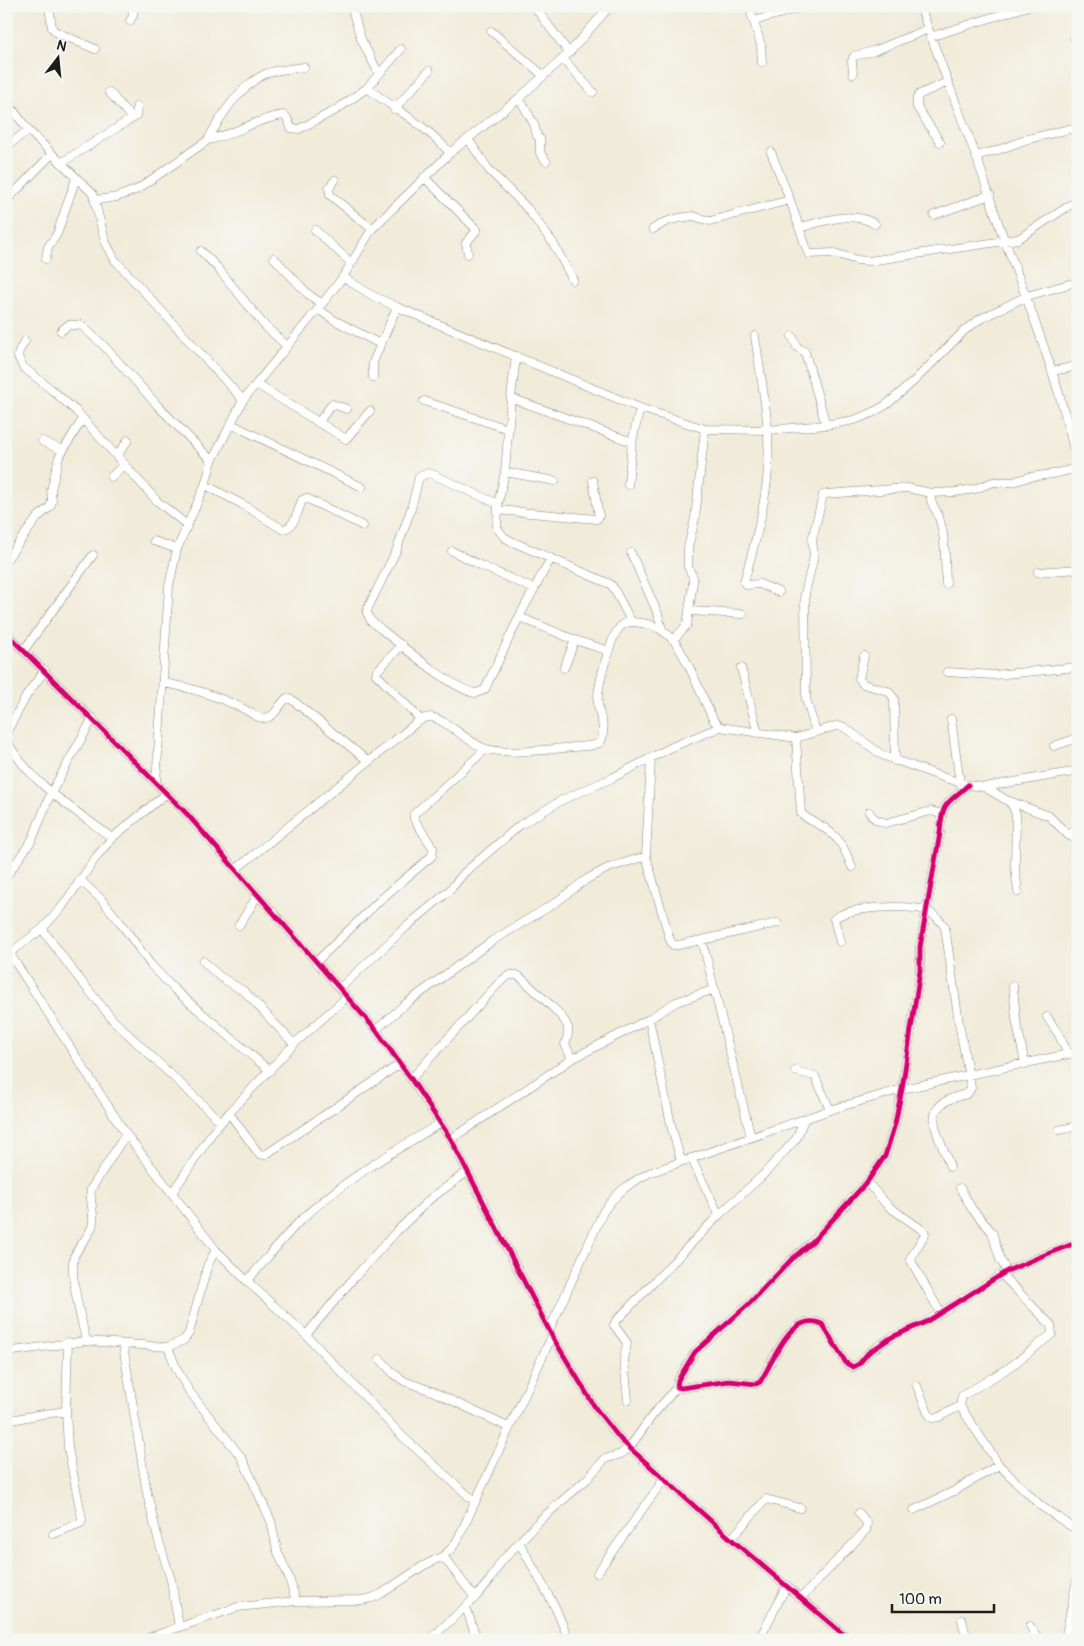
<svg xmlns="http://www.w3.org/2000/svg" width="1084" height="1646" viewBox="0 0 1084 1646" font-family="Pangolin,sans-serif">
  <style>
    .lines { fill: none; stroke-linecap: round; stroke-linejoin: round }
    .minor-casing { stroke: #86847a; stroke-width: 9 }
    .minor { stroke: #fff; stroke-width: 8 }
    .cycleway-casing { stroke: #f6f6f2; stroke-width: 8 }
    .cycleway { stroke: #d6006c; stroke-width: 5 }
  </style>
  <rect width="100%" height="100%" fill="#f6f6f2"/>
  <filter id="ink" filterUnits="userSpaceOnUse"><feTurbulence type="fractalNoise" baseFrequency=".02" numOctaves="2"/><feDisplacementMap in="SourceGraphic" scale="10" xChannelSelector="R" yChannelSelector="G"/><feConvolveMatrix kernelMatrix="1 2 1 2 8 2 1 2 1" color-interpolation-filters="sRGB"/></filter>
  <filter id="wash" filterUnits="userSpaceOnUse"><feTurbulence type="fractalNoise" baseFrequency=".0096" numOctaves="4" result="noise"/><feDisplacementMap in="SourceGraphic" scale="20" xChannelSelector="R" yChannelSelector="G"/><feGaussianBlur stdDeviation="1.12" result="paint"/><feColorMatrix in="noise" values="0 0 0 0 0 0 0 0 0 0 0 0 0 0 0 0 0 1.4 0 .05"/><feComposite in="paint" operator="in"/></filter>
  <g filter="url(#wash)">
    <rect width="100%" height="100%" fill="#f1ebd9"/>
  </g>
  <g filter="url(#ink)">
    <g class="lines">
      <!-- minor casing -->
      <g class="minor-casing">
        <path id="minor" d="M49 6 52 28 56 32 95 49
          M534 6 569 53
          M749 6 761 45 762 62
          M920 6C938 57 958 108 977 159 987 186 994 214 1005 241 1033 315 1062 390 1078 468
          M352 9 361 39 379 74
          M130 21 133 16V6
          M754 21 807 6
          M491 31 544 76
          M930 37 1028 6
          M1074 37 1078 45
          M563 59 593 92
          M853 74 852 61 854 56 874 51 928 29
          M367 88C396 110 426 125 450 153
          M109 92 132 118
          M519 98 534 124 537 136 540 139V153L546 161
          M6 100 28 130 93 194 105 241 115 260 243 400
          M394 109 429 71
          M468 139 489 170 527 208 553 243 573 280
          M208 140C220 116 240 86 265 74 276 69 292 69 304 67
          M940 142 917 107V98L920 94 948 82
          M6 147 28 130
          M771 152 790 200 808 253 809 254 834 253 857 260 869 261 1018 239 1078 200
          M976 156 995 151 1028 139 1078 127
          M61 163 136 116 137 106
          M424 177 477 230 466 243 468 254
          M335 180 329 188 330 195 372 229
          M96 200 117 197 138 189 208 140C234 135 256 119 283 115L287 118 291 128 299 129 336 110 367 88 401 49
          M6 201 52 154
          M934 215 990 195
          M799 228C823 221 852 210 875 224
          M653 229 665 222 679 218 693 216 710 221 790 200
          M315 230 350 262
          M201 251 217 267 264 325 287 346
          M274 258 308 294 322 304
          M46 259 48 247 57 234 76 178
          M343 277 373 296 397 307 640 408 705 429 768 430 826 425 854 420 872 413 886 405 914 381 965 330 980 319 1027 296 1069 284
          M318 309 334 320 380 344
          M61 331 68 325H81L104 346 158 406 212 461
          M755 336C761 380 771 425 768 470 765 508 754 546 744 582L746 585 760 584 779 592
          M792 336 797 347 805 352 826 425
          M25 341 19 351 18 357 23 367 52 390 76 411 157 501 187 525
          M516 356 511 398 505 472 498 504 497 528 504 537 513 542 610 584 613 587 631 621
          M1052 371 1078 366
          M373 377V362L397 307
          M256 384 346 439 370 411
          M511 398 632 442
          M424 401 508 429
          M318 423 332 404 347 409
          M231 424 362 487
          M1067 424 1078 425
          M42 441 62 450
          M117 456 128 440
          M505 472 555 481
          M111 477 125 464
          M205 485 242 504 282 529C295 529 298 510 302 500L306 498 363 526
          M628 485 632 442 640 408
          M931 493C929 504 936 508 939 518 946 538 945 562 946 584
          M498 504 432 474 428 473 419 477 411 509 397 549 368 608 367 613 371 621C390 636 454 691 475 693 479 693 482 691 485 689L519 617 551 558
          M498 510 597 519 599 516 593 481
          M154 541 177 549
          M452 551 482 566 534 589
          M631 553 658 614 662 629
          M6 560 38 517 50 507 52 501 51 490 59 457 82 420
          M1038 572 1078 569
          M689 611 743 614
          M519 617 575 640 609 651
          M6 633 187 814 376 1030 411 1079 451 1139 552 1336 596 1409 621 1440 731 1539 850 1640
          M673 640 687 625 689 611 693 582V577L688 567V548L695 518 705 429
          M402 645 377 671 376 674 421 720
          M24 650 93 555
          M864 656 859 678 863 684 888 691 894 698 895 761
          M564 668 575 640
          M741 668 758 733
          M947 672 994 675 1078 667
          M163 683C190 687 219 697 244 709 252 713 260 721 269 717 277 714 280 703 287 698L291 699 368 761
          M951 719 960 783
          M816 732 806 699 805 593 814 556 812 540 823 495 827 494 907 488 931 493 955 492 975 489 993 482H1013L1029 477 1053 474 1078 468
          M6 733 28 693 45 670
          M796 738 801 813C806 819 811 820 818 824 840 837 843 845 852 867
          M6 739C29 783 74 809 112 838
          M1054 746 1078 738
          M651 758 646 856 670 940 673 945H678L702 940 777 923
          M156 783 169 586 177 549 205 485 212 461 243 400 322 304 343 277 372 229 450 153 519 98 569 53 610 6
          M968 785C947 805 942 800 940 833L920 947V971L902 1089 895 1124 885 1156 867 1182 813 1241 791 1260 749 1304 695 1352 678 1380 677 1387 681 1388 729 1381 756 1384 760 1382C773 1363 791 1309 822 1324L846 1363 853 1367 859 1364 868 1353 892 1337 926 1322 1007 1271 1042 1256 1078 1242
          M984 787 1008 801 1012 805 1016 814 1015 868 1018 892
          M1009 801 1049 816 1068 835 1078 840
          M869 812C873 819 878 821 886 823L931 811 938 813 941 816
          M1068 835 1078 829
          M235 870 416 723C420 720 425 717 430 717 445 718 468 743 486 749 513 756 561 747 589 746L600 743C609 727 595 712 598 695 600 680 610 636 621 626 627 620 635 622 642 623 655 625 667 632 675 642 690 663 702 697 714 721L720 727 796 738 836 726 844 727 882 755 945 778 968 785 984 787 1078 771
          M6 877 32 840 51 793 93 718
          M80 880 101 899 120 922 151 965 175 990 270 1071
          M239 925 258 895
          M42 929 77 976 113 1020 221 1122
          M702 940 751 1137
          M840 942 834 919C848 906 906 905 924 910 934 913 939 919 945 927L959 1023 971 1088 967 1094C914 1105 939 1132 950 1167
          M10 954 126 1134 216 1250 247 1281 306 1335 402 1436 474 1501
          M6 956 42 929 62 907 97 856 112 838 167 793
          M203 961 219 976 245 992 294 1044
          M317 961 380 900 432 856 433 848 414 819V814L486 749
          M1013 986 1016 1019 1025 1064
          M340 988 406 927 449 891 464 873 520 825 562 800 612 778 672 747 720 727
          M1047 1017 1059 1035 1068 1054
          M649 1019 672 1129 681 1161
          M376 1030 404 1005 492 941 555 903 587 879 608 868 646 856
          M795 1071 815 1076 830 1110
          M411 1079 497 985C504 979 509 972 519 976 529 986 566 1016 568 1028 569 1034 567 1039 565 1044L572 1059
          M229 1113 259 1154 265 1155 400 1064
          M1059 1130 1078 1126
          M451 1139 572 1059 649 1019 676 1002 715 989
          M691 1158 719 1215
          M867 1182 888 1206 924 1231 925 1234 910 1259 940 1312
          M960 1188 972 1209 992 1232 1000 1259 1007 1271
          M172 1193 213 1132 229 1113 294 1044 347 997
          M1002 1275 1051 1325 1052 1334 1010 1367 962 1396 960 1406 999 1465 1041 1506 1078 1531
          M247 1281C265 1261 281 1240 300 1221 341 1182 392 1152 441 1123
          M549 1331 603 1212C618 1191 627 1185 649 1173L830 1110 902 1089 1078 1052
          M306 1335 352 1280 397 1231 430 1199 467 1172
          M86 1341C82 1322 69 1274 74 1257 78 1246 88 1238 92 1227 96 1216 89 1201 91 1189L126 1134
          M123 1345 147 1493 157 1535 171 1580 179 1627
          M168 1347 177 1370 189 1391 242 1458 271 1521 277 1550 289 1578 296 1601
          M6 1352 86 1341 168 1347 184 1340 189 1333 208 1264 216 1250
          M380 1359 393 1373 404 1381 434 1392 508 1427
          M917 1386 928 1413 932 1418 939 1417 960 1406
          M628 1400 624 1360 627 1343 614 1325 616 1321 719 1215 763 1175 796 1139 804 1120
          M6 1421 37 1415 66 1411
          M914 1510 954 1491 999 1465
          M53 1534 81 1523 82 1519 68 1448 66 1411 68 1342
          M731 1539 766 1499 800 1508
          M519 1542 555 1607 569 1640
          M443 1556 475 1598
          M597 1573 664 1479
          M801 1598 866 1530 867 1523 859 1513
          M466 1607 477 1640
          M962 1620 967 1640
          M1030 1626 1039 1640
          M142 1640 238 1607 296 1601 361 1600 372 1598 381 1594 423 1566 443 1556 451 1549 457 1541 552 1336
          M429 1640 475 1598 490 1580 501 1562 540 1520 586 1480 605 1459 621 1454 629 1448 652 1416 677 1387
          M759 1640 787 1585
          M1065 1640 1078 1573"/>
      </g>
      <!-- minor -->
      <use href="#minor" class="minor"/>
      <!-- cycleway casing -->
      <g class="cycleway-casing">
        <path id="cycleway" d="M6 633 187 814 376 1030 411 1079 451 1139 552 1336 596 1409 621 1440 731 1539 850 1640
          M968 785C947 805 942 800 940 833L920 947V971L902 1089 895 1124 885 1156 867 1182 813 1241 791 1260 749 1304 695 1352 678 1380 677 1387 681 1388 729 1381 756 1384 760 1382C773 1363 791 1309 822 1324L846 1363 853 1367 859 1364 868 1353 892 1337 926 1322 1007 1271 1042 1256 1078 1242"/>
      </g>
      <!-- cycleway -->
      <use href="#cycleway" class="cycleway"/>
    </g>
  </g>
  <!-- margin -->
  <rect width="1084" height="1646" fill="none" stroke="#f6f6f2" stroke-width="25"/>
  <!-- north arrow -->
  <g transform="translate(58 58) rotate(16)" stroke="#f6f6f2" stroke-width="4" paint-order="stroke">
  <path d="M0-4L9 19L0 12L-9 19Z" fill="#1c1c1c"/>
  <text y="-8" font-size="14" font-weight="bold" text-anchor="middle" fill="#1c1c1c">N</text>
  </g>
  <!-- scale -->
  <path d="M892 1604v8h102v-8" fill="none" stroke="#1c1c1c" stroke-width="2.5"/>
  <text x="899" y="1604" font-size="15" fill="#1c1c1c" stroke="#f6f6f2" stroke-width="4" paint-order="stroke">100 m</text>
</svg>
